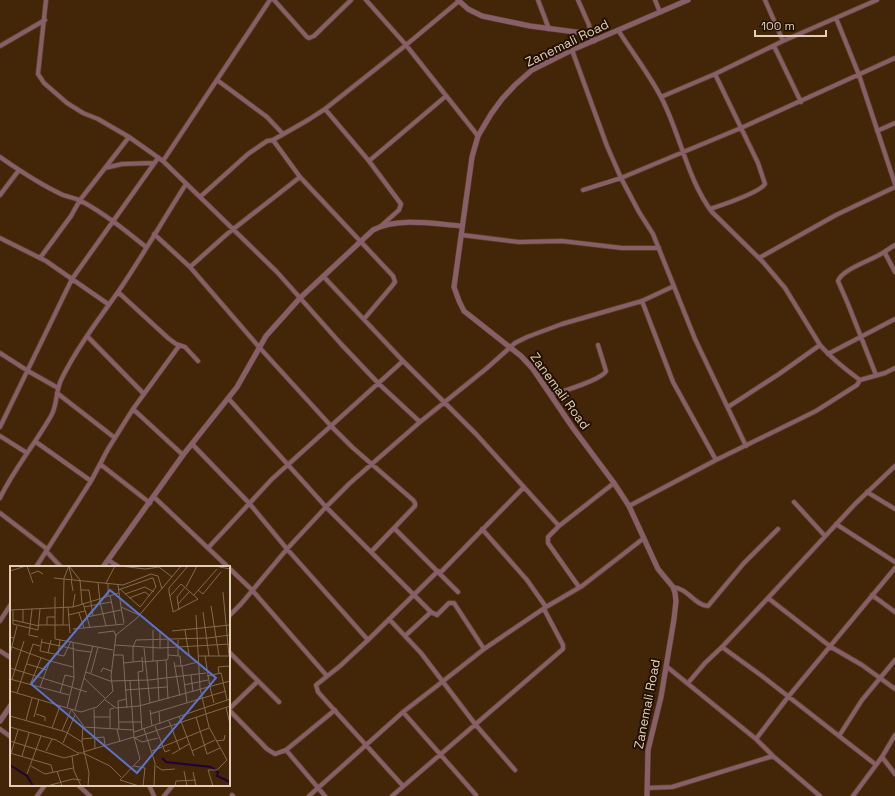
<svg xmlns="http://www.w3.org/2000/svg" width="895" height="796" viewBox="0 0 895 796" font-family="'Space Grotesk',sans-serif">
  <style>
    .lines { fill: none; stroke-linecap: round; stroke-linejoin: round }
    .minor-casing { stroke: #5f4427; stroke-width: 5.5 }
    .tertiary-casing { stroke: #5f4427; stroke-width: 6 }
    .minor { stroke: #885f69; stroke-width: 4 }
    .tertiary { stroke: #885f69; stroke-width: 5 }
    .labels { text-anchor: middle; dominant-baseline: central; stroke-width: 4; stroke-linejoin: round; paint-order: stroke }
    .street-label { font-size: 13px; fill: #e4cdb9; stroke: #211103 }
    .inset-river { fill: none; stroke: #1f0238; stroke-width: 2 }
    .inset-road { fill: none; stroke: #83694e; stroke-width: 1 }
    .view { fill: #5974cf; fill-opacity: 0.15; stroke: #5974cf; stroke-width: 2 }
    .inset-edge { fill: none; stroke: #e4cdb9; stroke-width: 2 }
  </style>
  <rect width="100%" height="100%" fill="#422607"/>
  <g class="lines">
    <!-- minor casing -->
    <g class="minor-casing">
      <path id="minor" d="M46 0 38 74 44 83 67 103 83 113 98 119 129 137 163 161 277 272 341 344 379 384 420 422
        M274 0 307 37 309 38 314 36 351 0
        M366 0 406 45 478 136
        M538 0 549 29
        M578 0 589 25 591 34
        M655 0 660 12
        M765 0 783 41
        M836 18 859 75 895 184
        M618 30C632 52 649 74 661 97 680 133 687 179 712 212L763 262 785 288 820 345C832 359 845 369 860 380
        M0 46 45 20
        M774 46 801 102
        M572 50 607 146 621 178 639 212 653 234 695 339 746 446
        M217 80 267 117 283 134
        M661 97 715 74 783 41 877 0
        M325 109 369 161 401 204 399 210 381 226
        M877 131 895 123
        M273 140 300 177 393 276 395 282 392 286 364 319
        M0 157C20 171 41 185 63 195 69 197 75 198 81 201 104 213 126 231 146 247
        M163 161 270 0
        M369 161 446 96
        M105 168 129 137
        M583 190 621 178 741 128 895 58
        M0 195 19 170
        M200 197 248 154 267 141 273 140 308 120 325 109 406 45 459 1
        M710 209C722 205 759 193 765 184L758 163 715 74
        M154 234 190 267 259 347 331 426 352 447 413 500 415 503V506L394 528 458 592
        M462 235 519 242 562 241 622 248H659
        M0 238 46 261 108 304
        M885 252 886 255 895 272
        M40 258 71 216 80 200 105 168 122 164 154 163
        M759 258 836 215 895 187
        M190 267 227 234 300 177
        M323 276 403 361 476 434 559 526 614 483
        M118 292 168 338 176 344 185 347 198 361
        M642 301 673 382 716 460
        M87 336 144 394
        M0 353 28 371 58 388
        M828 354 895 319
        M876 375 848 304 838 281C842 269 873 260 884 252 888 250 891 247 895 245
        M57 393 115 438
        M551 395C561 392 603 379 606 371L598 345
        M228 398 326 507 431 612 437 615 449 603H454L484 649
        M728 407 779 374 820 345
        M133 409 183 455
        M0 427 72 279 158 158
        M0 436 27 453
        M36 442 91 481
        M192 444 249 503 287 549 368 640
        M100 464 150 503
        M867 492 895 509
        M154 497 228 567
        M0 498C14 469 35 444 51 416 58 404 55 391 62 378 77 348 98 320 118 292 142 257 163 220 186 184
        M794 502 825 536
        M629 506 716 460 816 411 857 385 860 380 885 373 895 368
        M0 513 47 549
        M836 524 895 562
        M559 526 548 537V543L579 587
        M482 529 527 580 546 607
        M208 548 272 479 403 361
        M46 551 61 567
        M371 552 394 528
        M108 560 119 567
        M36 567 91 481 108 449 133 409 179 346
        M229 568 252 590 327 676
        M440 573 524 487
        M673 587C689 589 694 605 708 606L744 563 778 529
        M872 595 895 612
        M768 598 831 647 862 665 895 689
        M229 616 241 604 287 549 326 507 350 483 420 422 487 368 515 343 527 337 562 324 642 301 674 286
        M389 619 421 653 475 724 515 770
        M0 621 11 604
        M405 636 431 612
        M722 647 762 676 875 764
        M0 651 11 658
        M229 652 279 702
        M666 666 756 739 773 756
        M688 683 705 663 722 647 768 598 855 504 895 466
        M229 709 258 681
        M229 710 267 749 275 754 286 750 335 710
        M403 712 476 795
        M0 729 11 737
        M839 736 862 700 895 660
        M756 739 788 697 895 568
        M286 750 325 796
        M882 757 895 774
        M78 785 90 796
        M149 785 154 796
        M403 786 318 692 316 685 340 666 368 640 438 571
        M647 788 672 787 773 756 820 796
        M232 795 233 796
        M37 796 45 785
        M164 796 173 785
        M309 796 403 712 442 682 484 649 546 607 582 586 644 538
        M392 796 563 649V645L544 609
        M853 796 882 757 895 735"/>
    </g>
    <!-- tertiary casing -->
    <g class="tertiary-casing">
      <path id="tertiary" d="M458 0 468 9 482 16 530 26 591 34 594 41
        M103 567 183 455 237 387 266 336 300 298 373 230C398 217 435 224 462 226
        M0 721 11 705
        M647 796 648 750 661 697 674 619 676 601 675 593 673 587 658 569 629 506 614 483 573 428 533 369 521 356 464 311 459 301 454 287 472 157 478 136 491 114 502 99 515 85 532 70 572 50 688 0"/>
    </g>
    <!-- minor -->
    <use href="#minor" class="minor"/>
    <!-- tertiary -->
    <use href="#tertiary" class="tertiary"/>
  </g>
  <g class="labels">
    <!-- street labels -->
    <g class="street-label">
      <text transform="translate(567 43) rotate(-26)">Zanemali Road</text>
      <text transform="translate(560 391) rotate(54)">Zanemali Road</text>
      <text transform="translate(647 704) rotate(-79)">Zanemali Road</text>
    </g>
  </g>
  <!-- overview -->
  <g transform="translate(10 566)">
    <rect width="220" height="220" fill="#422607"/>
    <path class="inset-river" d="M152 192 156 196 201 201 208 206 207 210 220 216M0 199 17 210 23 220"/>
    <path class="inset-road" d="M17 0 23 17M59 0 70 14 72 38M111 0 135 3 149 1 162 11M205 0 220 3M59 1 62 13M0 5 16 0M21 8 28 5 33 8M44 12 113 19 141 8 148 10 152 23M61 13 63 25M88 16 90 36 96 60M96 17 105 0M108 19 111 41 129 49M176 21 187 0M71 24H79L83 50M108 24 142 12H143L146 21 130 41 110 23M188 24 193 28 211 6M213 26 219 90M115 28 135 21 144 26M100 29 106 58M184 29 207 3M98 30V17M160 30 171 18 188 33 163 46V45L159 26V22L178 0M45 31V73L103 84M119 32 135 26 140 30M73 37 80 62M168 38 180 25M201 40 209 90M58 41 60 67M63 41 65 28M74 41 101 36M111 41 114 57M22 43 19 69 28 71M0 44 63 41 109 27M3 44V58L28 64 30 43M169 44 167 31 175 21M193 46 199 90M69 47 74 62M58 49 75 45M186 49 190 122 199 161 217 194 207 204H198L203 220M77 51 111 44M3 54 29 60M13 56V43M29 59H59M37 59V51H45M53 59 54 12 59 0M63 63 114 58M175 64 179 89M150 65V82M162 65 220 59M88 67 104 65 106 70M0 71 4 72 0 88M4 72 7 60M32 73 30 85 54 90 61 75M158 74V93L156 94 158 133M31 76 65 83M105 79 150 82 220 78M2 81 40 95 63 101M123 81 126 74 198 72 220 69M134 82 140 137M65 84 81 86M38 87 41 74M48 89 50 73M103 89H113L117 142M158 89 170 90 171 100M168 89V74M188 90H219M195 90 200 121M132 91 133 105 128 106 132 164M147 94 149 135M143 95V64M123 96V81M132 96 156 94M164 96 170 130M114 97 132 95M17 98 37 104M164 100H172L177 137M172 100 188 96M0 102 77 126M76 106 100 115 139 114 196 107M91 106 93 102 101 105M81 107 88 81M209 107 208 101 218 100 220 102M181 109 183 126M197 110 211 107 217 134M74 112 96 133M0 113 59 129M2 113 14 75M120 115 124 171 130 193 110 214 129 220M20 119 31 92M174 119 198 114M30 121 40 95M200 121 204 137M115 124 157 121M0 125 71 146 87 141 103 125 101 110 106 69 127 52 171 0M7 127 23 78 30 80M50 127 55 109 64 111M95 134 106 142 129 140 220 115M216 141 220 158M57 142 64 112 63 76M61 143 73 159 72 176 79 207 78 220M84 143 85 183M65 144 83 80M140 144 142 160M149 146 150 158M26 148 35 151V155M140 148 216 125M0 150 56 166 72 176M169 150 184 190M24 151 29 133M84 151H100M186 151 197 188 210 182M16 154 22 132M159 155 170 184M109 156H131M145 160 155 186 160 184M0 161 46 174 68 187H73M73 161 123 164M42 162 50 140M100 162V143L104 142M107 163 110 176M109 163 108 135 116 133M134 163 145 197 144 220M52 165 61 144M124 166 220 133M124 172 220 140M125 172 132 176 148 172M72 173 94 171 95 180M0 175 54 192 69 188M206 175 214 174 215 169M53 177 65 149M36 185 42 173M142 185 199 162M182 185 205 174M73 186 124 171M0 187 41 199 43 206M1 187 8 164M73 187 100 200 111 211M162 188 179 178M12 190 19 167M62 190 64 205 71 220M21 200 35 208 63 202M124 200 135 202 133 220M146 200 152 204 165 203M47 205 52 220M174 205 177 220M183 206 186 220M17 208 31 170M37 220 63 213 71 214M165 220 166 215 186 214"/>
    <path class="view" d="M100 24 206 112 127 207 21 118Z"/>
    <rect width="220" height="220" class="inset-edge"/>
  </g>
  <!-- scale -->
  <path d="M755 30v6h71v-6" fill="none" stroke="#e4cdb9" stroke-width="2"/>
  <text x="761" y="30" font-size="12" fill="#e4cdb9" stroke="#211103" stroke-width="3" paint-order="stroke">100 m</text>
</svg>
